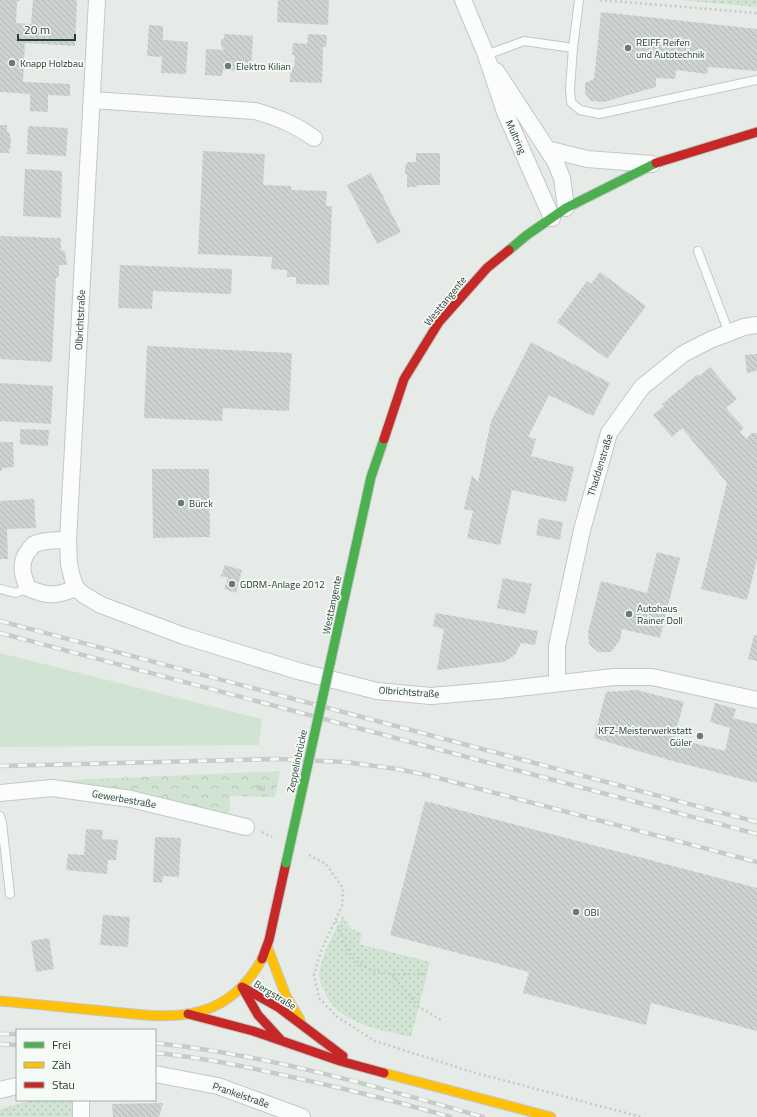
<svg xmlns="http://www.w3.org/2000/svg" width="757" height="1117" viewBox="0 0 757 1117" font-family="'Titillium Web',sans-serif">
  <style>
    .grass { fill: url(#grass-dots) }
    .forest { fill: url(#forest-crowns) }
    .garden { fill: #d1e3d3 }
    .building { fill: url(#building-back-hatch) }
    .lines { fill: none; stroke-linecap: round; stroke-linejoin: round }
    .lane-casing { stroke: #c4c8c5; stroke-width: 10 }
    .street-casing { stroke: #c4c8c5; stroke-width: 18 }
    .fast-casing { stroke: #c2c8c5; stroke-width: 11 }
    .slow-casing { stroke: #c2c8c5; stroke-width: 11 }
    .jam-casing { stroke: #c2c8c5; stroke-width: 11 }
    .path { stroke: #c2cbc6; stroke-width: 2.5; stroke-dasharray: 2 3; stroke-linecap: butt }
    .lane { stroke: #fbfcfc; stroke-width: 8 }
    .street { stroke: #fbfcfc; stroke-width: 16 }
    .fast { stroke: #4caf50; stroke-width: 9 }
    .slow { stroke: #ffc107; stroke-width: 9 }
    .jam { stroke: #c62828; stroke-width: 9 }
    .rail-casing { stroke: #c8ccc9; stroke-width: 4.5 }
    .rail { stroke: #f5faf6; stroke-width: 3; stroke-dasharray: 9; stroke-linecap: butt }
    .fast-bridge-casing { stroke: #c2cac6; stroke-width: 11; stroke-linecap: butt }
    .fast-bridge { stroke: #4caf50; stroke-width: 9 }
    .poi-dot { fill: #697b72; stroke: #f5faf6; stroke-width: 1.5 }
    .labels { text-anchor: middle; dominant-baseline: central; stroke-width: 3.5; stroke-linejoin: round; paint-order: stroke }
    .poi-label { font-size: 10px; fill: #253e32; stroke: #f5faf6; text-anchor: start }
    .street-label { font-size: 10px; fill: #253e32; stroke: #f5faf6 }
  </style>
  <defs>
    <pattern id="grass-dots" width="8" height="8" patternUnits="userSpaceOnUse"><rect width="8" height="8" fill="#d1e3d3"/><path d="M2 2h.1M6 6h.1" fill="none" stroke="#b3c4b6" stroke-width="1.8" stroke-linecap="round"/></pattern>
    <pattern id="forest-crowns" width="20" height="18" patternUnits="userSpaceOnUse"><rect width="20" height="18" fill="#d1e3d3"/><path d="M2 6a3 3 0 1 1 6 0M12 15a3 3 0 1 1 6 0" fill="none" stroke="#b3c4b6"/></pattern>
    <pattern id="building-back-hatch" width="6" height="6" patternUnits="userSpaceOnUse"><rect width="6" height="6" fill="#ced2d0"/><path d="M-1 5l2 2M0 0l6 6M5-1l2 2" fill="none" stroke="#b1b5b3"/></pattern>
  </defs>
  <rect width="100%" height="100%" fill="#e7ebe8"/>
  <!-- grass -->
  <path class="grass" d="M679 0H757V7Z
    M343 916 351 929 362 933 359 944 430 962 411 1037C381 1030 335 1023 324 990 322 985 319 980 319 975 321 954 334 934 343 916Z
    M33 1100H69L78 1107 77 1117H0V1109Z"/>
  <!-- forest -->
  <path class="forest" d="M280 771 275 797 230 796V809L228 813 214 812 50 781Z"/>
  <!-- garden -->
  <path class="garden" d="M0 653 262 719 259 745 0 747Z"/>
  <!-- building -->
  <path class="building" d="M0 0H20L17 2 16 23 31 24 33 0H77L75 46 25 43 23 82 70 84V96L48 95V112L30 111V94L0 92Z
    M278 0H329L328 25 277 22Z
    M601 12 757 29V71L708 67 707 74 676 70 675 79 656 78V87L604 102 591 101 585 93V83L594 79Z
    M149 25 163 26V40L188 42 186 74 161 73 162 57 147 56Z
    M224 34 253 36 251 71 223 70 222 76 205 75 206 49 224 50 221 46V40L224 38Z
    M308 34 327 35 326 47H323L322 83 290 82 291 67 294 68 295 55H292L293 43 307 44Z
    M0 125H7V132L10 133V137H11L10 149H9V153H0Z
    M28 126 68 128 66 156 27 154Z
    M203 151 265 154 263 185 291 186V190L327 191 326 206H332L329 285 296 284V277H287V270L271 269 272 257 198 254Z
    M416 153H440V185H417V187H407V175L405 173V166L407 164V162H416Z
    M25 169 62 171 61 218 23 216Z
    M371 173 401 232 377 244 347 185Z
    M0 236 61 238V250L65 251 67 265H59V277L56 278 52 362 0 359Z
    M120 265 232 269 231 294 153 291 152 309 118 308Z
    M600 272 646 306 607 359 557 322 587 281 591 284Z
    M531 342 610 383 593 416 549 395 528 437 536 439 531 456 574 467 566 502 512 490 500 545 467 538 473 511 464 509 472 475 478 482 491 421Z
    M147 346 292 353 289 411 223 408 222 421 144 418Z
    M757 354V371L747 373 745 355Z
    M710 367 737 399 726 408 744 428 740 432 746 439 752 433H757V559L747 600 701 589 727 483 682 428 672 437 653 415 664 406 662 404 698 374 699 376Z
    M0 383 53 386 51 424 0 421Z
    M20 429 49 430 48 446 20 444Z
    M0 442H13L14 467 2 468V471H0Z
    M152 469H209L210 537 153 538Z
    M34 499 36 528 7 529 8 559H0V501Z
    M539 518 563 522 560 540 536 535Z
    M657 552 680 558 660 638 622 629 620 640 611 652H598L589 644 588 632 601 581 647 593Z
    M225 565 242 570 236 593 224 589 228 578 221 576Z
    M503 578 532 584 525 614 497 608Z
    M436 613 538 631 535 645 521 643 515 655 504 662 437 670 444 629 433 626Z
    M754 635 757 636V661L748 659Z
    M637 690 684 702 674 738 725 751 730 728 710 722 715 703 736 709 733 718 757 724V783L669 760 594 738 606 692Z
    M257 785 265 786V791H257Z
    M425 801 757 888V1031L651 1003 646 1025 523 993 529 972 390 935Z
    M86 829 103 830 102 839 118 840 116 860H108L107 874 66 870 68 854 84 855Z
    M155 837 181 838 179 877 163 876 162 883 153 882Z
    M103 915 130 917 128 947 100 945Z
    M49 938 54 969 36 972 31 941Z
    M163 1103 159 1117H113L112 1104Z"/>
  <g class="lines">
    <!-- lane casing -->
    <g class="lane-casing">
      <path id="lane" d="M573 48 579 0
        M486 55 524 41 573 48 570 89 571 102 580 110 599 114 757 80
        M698 251 729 333
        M0 589 16 593 28 588
        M0 816 2 823 10 894"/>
    </g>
    <!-- street casing -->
    <g class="street-casing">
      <path id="street" d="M97 0 68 540 69 564 72 577 76 588 84 595 101 605 184 636 298 671 377 691 431 696 500 690 614 677H652L757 700
        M463 0 486 55 505 112 552 218
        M496 71 555 161 562 178 566 208
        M92 100 255 111C279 118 294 124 314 138
        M547 149 587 159 652 164
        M68 540C58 540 41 540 33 545 32 546 31 548 29 550 19 562 22 575 28 588 48 597 57 596 76 588
        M557 683V646L582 530 609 433 642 387 683 354 710 340 744 327 757 325
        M0 793 52 788 131 799 246 827
        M155 1074 218 1086 302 1117
        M0 1090 17 1086
        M81 1117V1100"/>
    </g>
    <!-- fast casing -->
    <g class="fast-casing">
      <path id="fast" d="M509 250 527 235 566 208 656 163
        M330 664 371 477 384 439"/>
    </g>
    <!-- slow casing -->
    <g class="slow-casing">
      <path id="slow" d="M267 946 286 996 300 1020
        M0 1001C35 1004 69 1008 104 1011 135 1014 170 1020 201 1011 228 1004 249 983 262 959
        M384 1073 551 1117"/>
    </g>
    <!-- jam casing -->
    <g class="jam-casing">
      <path id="jam" d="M656 163 757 132
        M384 439 404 379 439 322 487 268 509 250
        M262 959 269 940 286 863
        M242 987 278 1007 343 1056
        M242 987 258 1015 280 1039
        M188 1014 253 1031 340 1061 384 1073"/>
    </g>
    <!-- path -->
    <path class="path" d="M600 0 757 13
      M262 832 272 837
      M309 855 326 864 343 888 342 906 321 951 314 975 319 998 336 1016 375 1041 469 1071 641 1117
      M336 921C340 931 347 953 355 960 375 978 403 974 428 974
      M392 975 419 1007 441 1020"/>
    <!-- lane -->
    <use href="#lane" class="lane"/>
    <!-- street -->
    <use href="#street" class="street"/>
    <!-- fast -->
    <use href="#fast" class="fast"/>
    <!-- slow -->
    <use href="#slow" class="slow"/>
    <!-- jam -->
    <use href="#jam" class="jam"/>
    <!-- rail casing -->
    <g class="rail-casing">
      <path id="rail" d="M0 621 757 822
        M0 633 757 834
        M0 766 278 759 345 762 397 769 427 775 757 862
        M0 1034H17
        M155 1043C267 1055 375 1086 483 1117
        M0 1044 17 1045
        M155 1053C200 1057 244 1066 287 1076 342 1088 396 1101 450 1117"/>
    </g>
    <!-- rail -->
    <use href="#rail" class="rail"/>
    <!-- fast-bridge casing -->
    <g class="fast-bridge-casing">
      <path id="fast-bridge" d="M286 863 330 664"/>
    </g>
    <!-- fast-bridge -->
    <use href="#fast-bridge" class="fast-bridge"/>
  </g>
  <!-- markers -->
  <g class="poi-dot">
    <circle cx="628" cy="48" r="4"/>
    <circle cx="12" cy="63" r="4"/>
    <circle cx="228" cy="66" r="4"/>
    <circle cx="181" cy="503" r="4"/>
    <circle cx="232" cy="584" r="4"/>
    <circle cx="629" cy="614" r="4"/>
    <circle cx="700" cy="736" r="4"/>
    <circle cx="576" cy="912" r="4"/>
  </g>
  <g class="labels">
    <!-- poi labels -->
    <g class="poi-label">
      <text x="636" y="42">REIFF Reifen<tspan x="636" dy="12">und Autotechnik</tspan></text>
      <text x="20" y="63">Knapp Holzbau</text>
      <text x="236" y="66">Elektro Kilian</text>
      <text x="189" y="503">Bürck</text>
      <text x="240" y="584">GDRM-Anlage 2012</text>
      <text x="637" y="608">Autohaus<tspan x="637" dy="12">Rainer Doll</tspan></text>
      <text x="692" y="730" text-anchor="end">KFZ-Meisterwerkstatt<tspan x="692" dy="12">Güler</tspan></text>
      <text x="584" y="912">OBI</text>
    </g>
    <!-- street labels -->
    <g class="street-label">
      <text transform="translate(516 137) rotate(66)">Multring</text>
      <text transform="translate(445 301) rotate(-51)">Westtangente</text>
      <text transform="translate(80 320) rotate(-87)">Olbrichtstraße</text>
      <text transform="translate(600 465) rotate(-73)">Thaddenstraße</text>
      <text transform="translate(332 605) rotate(-78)">Westtangente</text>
      <text transform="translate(409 692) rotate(4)">Olbrichtstraße</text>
      <text transform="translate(297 761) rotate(-78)">Zeppelinbrücke</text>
      <text transform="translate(124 799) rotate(10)">Gewerbestraße</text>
      <text transform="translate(275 995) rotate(31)">Bergstraße</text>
      <text transform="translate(241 1095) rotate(19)">Prankelstraße</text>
    </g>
  </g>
  <!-- legend -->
  <rect x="16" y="1029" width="140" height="72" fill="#f5faf6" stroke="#a2afa8"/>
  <rect x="24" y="1042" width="20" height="6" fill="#4caf50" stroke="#a2afa8"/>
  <text x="52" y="1049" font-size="12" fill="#253e32">Frei</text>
  <rect x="24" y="1062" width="20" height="6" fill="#ffc107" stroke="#a2afa8"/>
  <text x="52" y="1069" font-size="12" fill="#253e32">Zäh</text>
  <rect x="24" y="1082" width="20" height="6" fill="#c62828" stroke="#a2afa8"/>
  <text x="52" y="1089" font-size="12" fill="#253e32">Stau</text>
  <!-- scale -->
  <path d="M18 34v6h57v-6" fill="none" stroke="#253e32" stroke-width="2"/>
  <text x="24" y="34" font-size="12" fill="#253e32" stroke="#f5faf6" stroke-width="3" paint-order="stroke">20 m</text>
</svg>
